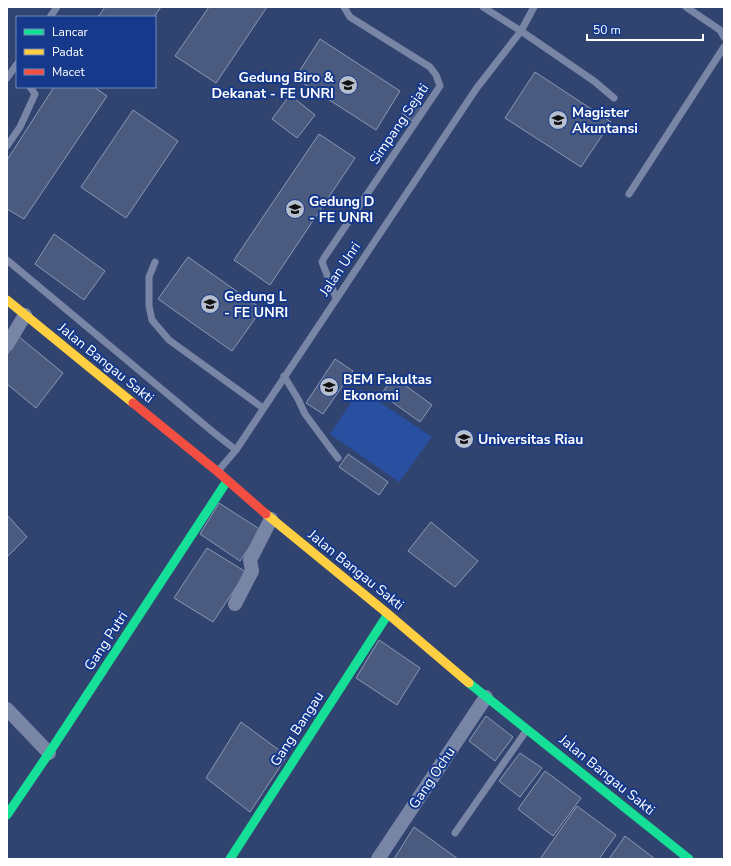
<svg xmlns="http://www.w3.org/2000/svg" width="731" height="866" viewBox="0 0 731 866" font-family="'Nunito Sans',sans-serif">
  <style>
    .green { fill: #294fa1 }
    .building { fill: #4b5b7f; stroke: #8c98b3 }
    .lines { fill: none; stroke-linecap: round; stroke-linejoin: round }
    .lane { stroke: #7885a5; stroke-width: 7 }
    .street { stroke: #7885a5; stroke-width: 14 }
    .fast { stroke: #16e098; stroke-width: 9 }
    .slow { stroke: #ffcf43; stroke-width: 9 }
    .jam { stroke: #f24e42; stroke-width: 9 }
    .labels { text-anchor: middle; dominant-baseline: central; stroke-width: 4; stroke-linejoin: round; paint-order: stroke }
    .poi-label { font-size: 14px; font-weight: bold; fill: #fff; stroke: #16398b; text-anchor: start }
    .street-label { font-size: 14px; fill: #fff; stroke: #16398b }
  </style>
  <rect width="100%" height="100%" fill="#314470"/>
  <!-- green -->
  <path class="green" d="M360 389 432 437 399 482 330 434Z"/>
  <!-- building -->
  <path class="building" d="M105 7H161L154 17H98Z
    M209 7H267L216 83 175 56Z
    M320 39 400 91 376 130 295 78Z
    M535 72 611 122 581 167 505 118Z
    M54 87H94L107 96 24 219 7 209V160Z
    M290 95 315 115 297 138 272 119Z
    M412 100 422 108 412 121 402 113Z
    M133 110 178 141 126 218 81 187Z
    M319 134 355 158 270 285 234 260Z
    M54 234 105 271 84 300 35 264Z
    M188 257 262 309 232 351 158 299Z
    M18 336 63 373 36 408 7 384V355Z
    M335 359 353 371 323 414 306 403Z
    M394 377 432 405 420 422 381 394Z
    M348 454 388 482 379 495 339 467Z
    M219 503 261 530 240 561 200 534Z
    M7 515 27 537 7 557Z
    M431 522 478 561 455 587 408 551Z
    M207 548 246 572 213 622 174 598Z
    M379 640 420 668 397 705 356 678Z
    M486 716 513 737 495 761 469 741Z
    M241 722 287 756 250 812 206 778Z
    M520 753 542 768 520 797 499 781Z
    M545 771 581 798 553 836 518 809Z
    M577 806 616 835 599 859H540Z
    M414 827 458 859H394Z
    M625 836 655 859H609Z"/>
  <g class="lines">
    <!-- lane -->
    <path class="lane" d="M483 7 521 31 594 81 614 98
      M686 7 720 30 724 37
      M50 17 57 7
      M7 78 17 64
      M7 146 20 127 35 94 30 87
      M629 194 724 47
      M7 260 213 432 236 450
      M155 262 149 277V306L152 320 169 340 263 408
      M336 298 322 262 324 258 440 86 436 75 430 67 350 17 344 7
      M284 376 298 399 305 414 331 449 338 458
      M218 471 236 450 476 89 521 31 534 7
      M455 833 526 731"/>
    <!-- street -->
    <path class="street" d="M7 345 25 315
      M235 604 252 571 250 560 271 519
      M7 709 49 753
      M378 859 486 697"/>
    <!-- fast -->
    <path class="fast" d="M469 683 689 859
      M7 815 49 753 227 481
      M230 859 388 614"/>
    <!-- slow -->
    <path class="slow" d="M7 300 133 403
      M266 514 388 614 469 683"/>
    <!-- jam -->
    <path class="jam" d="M133 403 218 472 266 514"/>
  </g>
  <!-- icons -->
  <defs>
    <g id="university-disc" transform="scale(1)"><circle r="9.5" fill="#b7becd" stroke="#16398b"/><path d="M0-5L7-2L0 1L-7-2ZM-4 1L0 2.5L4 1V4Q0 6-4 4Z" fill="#111"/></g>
  </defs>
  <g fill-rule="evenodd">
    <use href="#university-disc" x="348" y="85"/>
    <use href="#university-disc" x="558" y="120"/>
    <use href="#university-disc" x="295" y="209"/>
    <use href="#university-disc" x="210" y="304"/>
    <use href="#university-disc" x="329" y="387"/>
    <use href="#university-disc" x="464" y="439"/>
  </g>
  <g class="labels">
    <!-- poi labels -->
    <g class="poi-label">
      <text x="334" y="77" text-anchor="end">Gedung Biro &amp;<tspan x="334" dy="16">Dekanat - FE UNRI</tspan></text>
      <text x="572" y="112">Magister<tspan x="572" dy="16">Akuntansi</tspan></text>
      <text x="309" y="201">Gedung D<tspan x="309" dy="16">- FE UNRI</tspan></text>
      <text x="224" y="296">Gedung L<tspan x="224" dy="16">- FE UNRI</tspan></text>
      <text x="343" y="379">BEM Fakultas<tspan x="343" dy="16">Ekonomi</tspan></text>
      <text x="478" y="439">Universitas Riau</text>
    </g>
    <!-- street labels -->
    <g class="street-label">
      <text transform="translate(399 124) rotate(-56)">Simpang Sejati</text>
      <text transform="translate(340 269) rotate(-56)">Jalan Unri</text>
      <text transform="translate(106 363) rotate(39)">Jalan Bangau Sakti</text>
      <text transform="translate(356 570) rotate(39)">Jalan Bangau Sakti</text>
      <text transform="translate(106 641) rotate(-57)">Gang Putri</text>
      <text transform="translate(297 729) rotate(-57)">Gang Bangau</text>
      <text transform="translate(607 775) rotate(39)">Jalan Bangau Sakti</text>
      <text transform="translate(432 778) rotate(-56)">Gang Ochu</text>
    </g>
  </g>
  <!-- border -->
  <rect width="731" height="866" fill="none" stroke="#ffffff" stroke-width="16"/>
  <!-- legend -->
  <rect x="16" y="16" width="140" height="72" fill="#16398b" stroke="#7388b9"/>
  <rect x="24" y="29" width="20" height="6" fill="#16e098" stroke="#7388b9"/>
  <text x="52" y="36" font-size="12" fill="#ffffff">Lancar</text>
  <rect x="24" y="49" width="20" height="6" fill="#ffcf43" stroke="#7388b9"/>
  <text x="52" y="56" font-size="12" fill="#ffffff">Padat</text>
  <rect x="24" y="69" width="20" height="6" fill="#f24e42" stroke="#7388b9"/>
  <text x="52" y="76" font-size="12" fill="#ffffff">Macet</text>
  <!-- scale -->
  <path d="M587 34v6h116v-6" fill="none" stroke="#ffffff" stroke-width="2"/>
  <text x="593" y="34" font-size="12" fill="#ffffff" stroke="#16398b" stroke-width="3" paint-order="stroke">50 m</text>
</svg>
